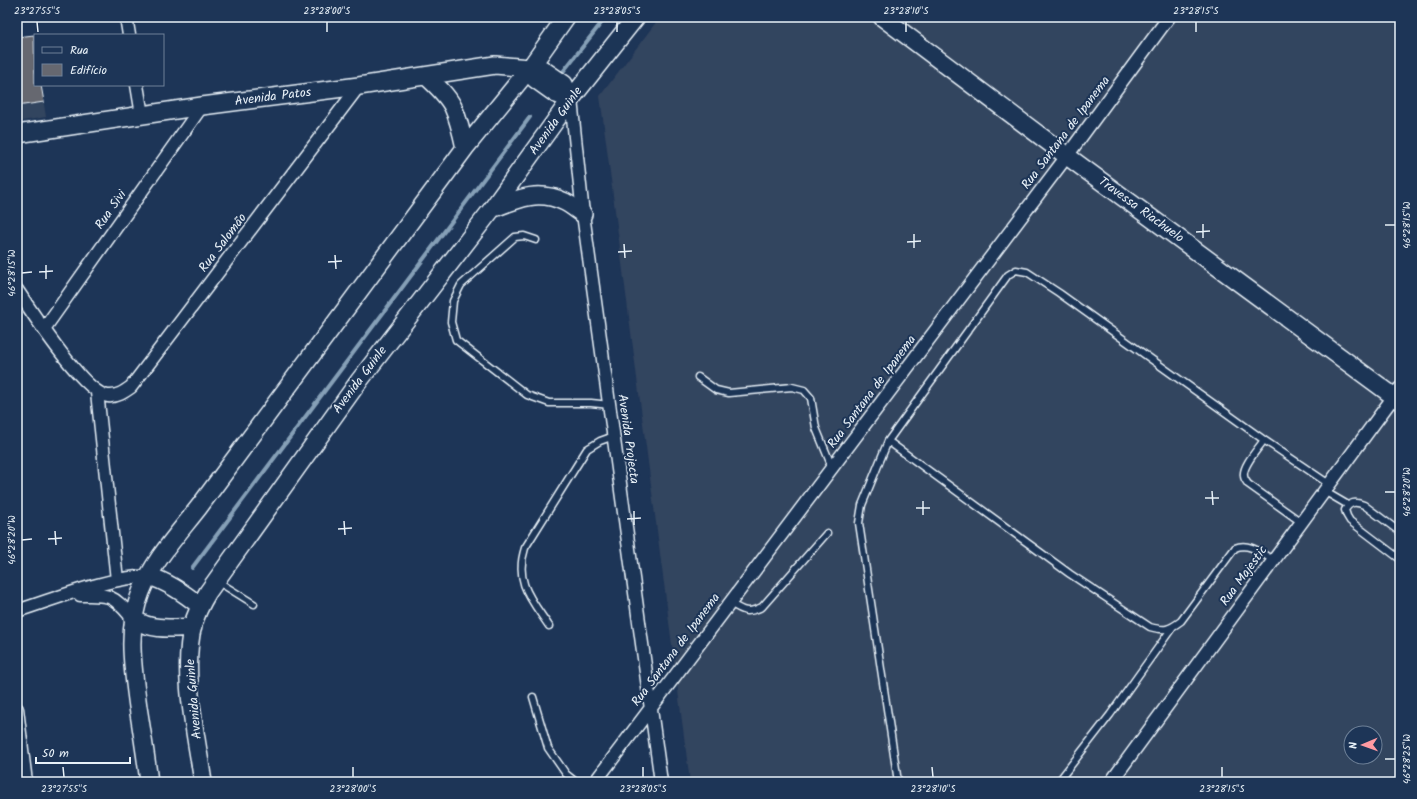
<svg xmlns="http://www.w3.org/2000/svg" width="1417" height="799" viewBox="0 0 1417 799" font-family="Kalam,sans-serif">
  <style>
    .built { fill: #33445e; fill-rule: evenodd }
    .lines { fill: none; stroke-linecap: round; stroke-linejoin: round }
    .stream { stroke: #86a0b7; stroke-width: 4 }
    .building { fill: #666870; stroke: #e8f1f8 }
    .lane-casing { stroke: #e8f1f8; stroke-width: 9 }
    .street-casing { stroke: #e8f1f8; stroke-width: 15 }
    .secondary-casing { stroke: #e8f1f8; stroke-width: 20 }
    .lane { stroke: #1d3557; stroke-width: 6 }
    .street { stroke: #1d3557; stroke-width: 12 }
    .secondary { stroke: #1d3557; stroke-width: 17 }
    .ticks { fill: none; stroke: #e8f1f8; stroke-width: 1.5 }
    .labels { text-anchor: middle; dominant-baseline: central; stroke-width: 4; stroke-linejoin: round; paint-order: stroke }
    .street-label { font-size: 13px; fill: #e8f1f8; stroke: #1d3557 }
    .neatline { fill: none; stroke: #e8f1f8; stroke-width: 1.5 }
    .ticks-label { font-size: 10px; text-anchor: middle; fill: #e8f1f8 }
  </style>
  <rect width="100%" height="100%" fill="#1d3557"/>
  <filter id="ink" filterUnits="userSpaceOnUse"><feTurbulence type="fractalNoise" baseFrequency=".025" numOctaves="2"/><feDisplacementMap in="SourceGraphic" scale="8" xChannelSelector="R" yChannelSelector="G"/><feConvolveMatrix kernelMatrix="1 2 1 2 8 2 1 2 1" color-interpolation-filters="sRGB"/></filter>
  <g filter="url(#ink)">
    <!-- built -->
    <path class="built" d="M660 17H1400V782H690L600 96ZM1351 733H1375V757H1351Z
      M34 35 35 85H41L46 117 17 122V37Z"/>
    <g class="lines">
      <!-- stream -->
      <path class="stream" d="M562 73 606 17
        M192 568 530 117"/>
    </g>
    <!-- building -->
    <path class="building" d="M34 35 35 85H41L44 102 17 106V37Z"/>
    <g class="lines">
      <!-- lane casing -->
      <g class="lane-casing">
        <path id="lane" d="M536 240 524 236 515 237 461 285 453 301 451 322 456 340 527 395 549 403H591L610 405
          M698 377 716 390 729 393 792 387 804 390 811 398 816 428 832 467
          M888 441 1070 574 1150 627C1165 631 1169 630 1181 621L1235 548C1249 542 1261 553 1273 560
          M1324 491 1348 505
          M1301 522 1248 484C1246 481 1244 479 1244 476 1242 466 1258 449 1264 440L1329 484
          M1400 532 1364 505C1355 501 1350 502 1345 510L1347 516 1350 521 1400 559
          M217 581 254 604
          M730 603C743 611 747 614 762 607L827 533
          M549 626C531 599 514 582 525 548L587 449 600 441 614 436
          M533 697 548 748 566 774 576 782
          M898 782 859 523 862 505 888 441 1008 275 1016 270 1027 272 1059 293 1264 440
          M1058 782 1110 715 1172 628"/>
      </g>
      <!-- street casing -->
      <g class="street-casing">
        <path id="street" d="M126 17 129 35
          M137 85 142 115
          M571 99 583 214 661 782
          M17 290C31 311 85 394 108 396 117 397 124 392 131 387L359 86
          M44 329 202 106
          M97 392 117 580
          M80 595C89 595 100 594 109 597 119 601 126 611 133 619
          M17 611C58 598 105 578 149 576
          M17 709 26 782
          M595 782 1067 156 1169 17
          M1111 782 1400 388"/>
      </g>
      <!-- secondary casing -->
      <g class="secondary-casing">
        <path id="secondary" d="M882 17 1067 156 1400 401
          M530 68 535 79 556 94 571 99
          M426 76C436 85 447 95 453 107 459 120 462 134 465 148
          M17 134 202 106 359 86 495 65 542 69 564 84 571 99
          M492 209C517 199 538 189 565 202 571 205 577 210 583 214
          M149 576C168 582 184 593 200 606
          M133 619C153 631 171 628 193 627
          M149 782C146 757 142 732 138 707 133 669 126 629 141 592 153 561 178 534 199 507L465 148 530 68 566 17
          M203 782C196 734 181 672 193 625 196 613 202 602 208 592L359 381 492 209 571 99 636 17"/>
      </g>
      <!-- lane -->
      <use href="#lane" class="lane"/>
      <!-- street -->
      <use href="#street" class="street"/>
      <!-- secondary -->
      <use href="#secondary" class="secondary"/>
    </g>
  </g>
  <!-- ticks -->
  <path class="ticks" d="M37 22 38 32M327 22V32M617 22V32M906 22V32M1196 22V32M1203 224V238M1385 225H1395M1196 232 1210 231M914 234V248M907 242 921 241M624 244 625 258M618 252 632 251M335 255 336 269M328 262 342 261M46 265V279M39 272 53 271M22 273 32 272M1212 491 1213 505M1385 492H1395M1205 498H1219M923 501V515M916 508H930M634 511V525M627 519 641 518M344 521 345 535M338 529 352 528M55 531 56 545M48 539 62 538M22 540 32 539M1385 759H1395M63 767 64 777M353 767V777M643 767V777M932 767 933 777M1222 767V777"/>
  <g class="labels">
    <!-- street labels -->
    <g class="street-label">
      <text transform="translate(273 97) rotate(-7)">Avenida Patos</text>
      <text transform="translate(556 121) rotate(-54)">Avenida Guinle</text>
      <text transform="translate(1066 133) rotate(-53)">Rua Santana de Ipanema</text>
      <text transform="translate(111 210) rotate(-55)">Rua Sivi</text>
      <text transform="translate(1141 210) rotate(36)">Travessa Riachuelo</text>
      <text transform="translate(223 243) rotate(-53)">Rua Salomão</text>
      <text transform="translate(360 380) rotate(-53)">Avenida Guinle</text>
      <text transform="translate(872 392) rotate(-53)">Rua Santana de Ipanema</text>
      <text transform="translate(628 439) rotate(82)">Avenida Projecta</text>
      <text transform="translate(1244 576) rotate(-54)">Rua Majestic</text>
      <text transform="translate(676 650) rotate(-53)">Rua Santana de Ipanema</text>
      <text transform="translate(194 699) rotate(-95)">Avenida Guinle</text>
    </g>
  </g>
  <!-- margin -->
  <rect width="1417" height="799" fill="none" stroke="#1d3557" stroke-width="44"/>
  <!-- legend -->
  <rect x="34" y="34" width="130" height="52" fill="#1d3557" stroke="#6e8097"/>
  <rect x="42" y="47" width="20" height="6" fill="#1d3557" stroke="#6e8097"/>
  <text x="70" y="54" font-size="12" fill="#e8f1f8">Rua</text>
  <rect x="42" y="64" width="20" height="12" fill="#666870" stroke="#6e8097"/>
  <text x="70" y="74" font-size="12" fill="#e8f1f8">Edifício</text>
  <!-- north arrow -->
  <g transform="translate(1363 745) rotate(268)"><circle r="19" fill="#1d3557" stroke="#6e8097"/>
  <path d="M0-3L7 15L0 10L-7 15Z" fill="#ff9aa2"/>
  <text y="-6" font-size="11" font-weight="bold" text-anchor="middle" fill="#e8f1f8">N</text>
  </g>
  <!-- scale -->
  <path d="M36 757v6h94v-6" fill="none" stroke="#e8f1f8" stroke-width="2"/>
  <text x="42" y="757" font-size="12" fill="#e8f1f8" stroke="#1d3557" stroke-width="3" paint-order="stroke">50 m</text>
  <rect x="22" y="22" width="1373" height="755" class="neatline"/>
  <g class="ticks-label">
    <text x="37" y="14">23°27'55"S</text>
    <text x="327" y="14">23°28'00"S</text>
    <text x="617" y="14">23°28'05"S</text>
    <text x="906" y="14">23°28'10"S</text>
    <text x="1196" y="14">23°28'15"S</text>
    <text transform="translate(1406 225) rotate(-90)" y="4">46°28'15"W</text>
    <text transform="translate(11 273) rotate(-90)" y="4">46°28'15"W</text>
    <text transform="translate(1406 492) rotate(-90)" y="4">46°28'20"W</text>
    <text transform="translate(11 540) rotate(-90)" y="4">46°28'20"W</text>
    <text transform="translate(1406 759) rotate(-90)" y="4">46°28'25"W</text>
    <text x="64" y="792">23°27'55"S</text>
    <text x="353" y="792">23°28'00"S</text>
    <text x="643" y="792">23°28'05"S</text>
    <text x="933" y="792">23°28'10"S</text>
    <text x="1222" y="792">23°28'15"S</text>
  </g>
</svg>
